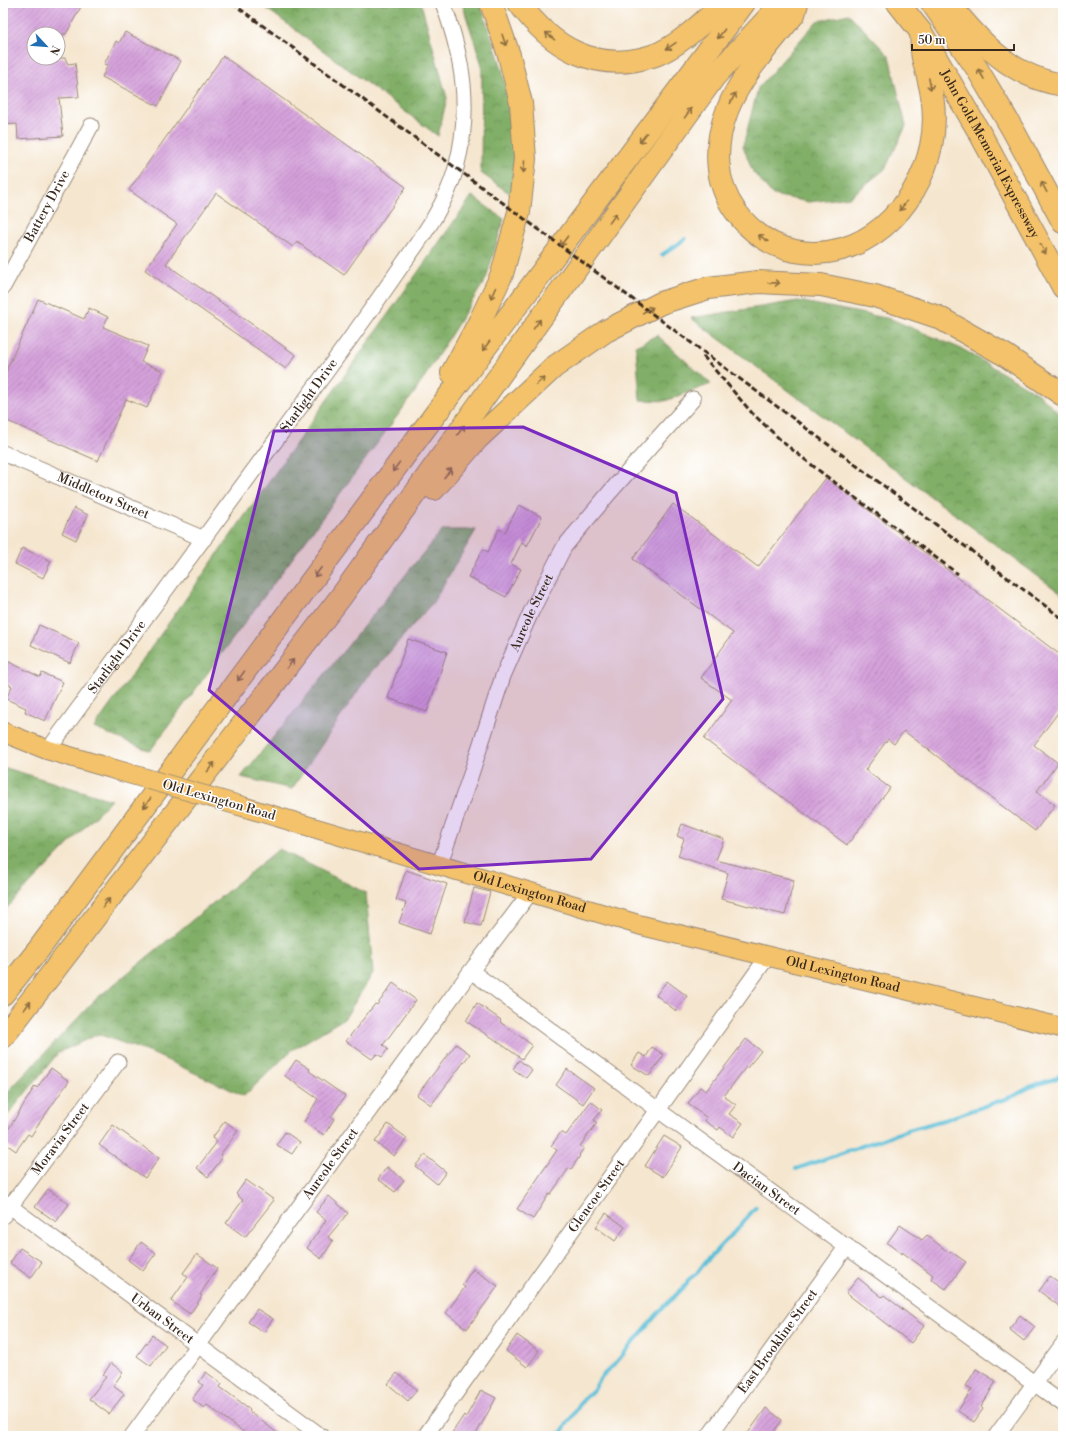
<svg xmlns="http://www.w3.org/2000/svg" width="1066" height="1439" viewBox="0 0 1066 1439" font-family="'Libre Bodoni',serif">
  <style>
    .forest { fill: url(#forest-crowns); stroke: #5e6c43 }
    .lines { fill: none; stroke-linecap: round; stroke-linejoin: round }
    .stream { stroke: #5abfd8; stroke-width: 4 }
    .building { fill: url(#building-hatch) }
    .minor-casing { stroke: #988876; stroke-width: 17 }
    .major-casing { stroke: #988876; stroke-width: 21 }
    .highway-casing { stroke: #988876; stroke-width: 24 }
    .minor { stroke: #fff; stroke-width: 15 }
    .major { stroke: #f3c26a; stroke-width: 19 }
    .highway { stroke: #f3c26a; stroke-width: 22 }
    .rail { stroke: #3b2a1e; stroke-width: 3; stroke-dasharray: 6 3; stroke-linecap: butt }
    .major-bridge-casing { stroke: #988876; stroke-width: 21; stroke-linecap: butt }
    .major-bridge { stroke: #f3c26a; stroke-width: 19 }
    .oneway { stroke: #8e6e40 }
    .marked { fill: #7b2cbf; fill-opacity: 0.2; stroke: #7b2cbf; stroke-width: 3; stroke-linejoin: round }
    .labels { text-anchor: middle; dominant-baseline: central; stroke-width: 3; stroke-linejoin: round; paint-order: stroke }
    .street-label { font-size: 13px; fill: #3b2a1e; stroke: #fff }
  </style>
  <defs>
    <pattern id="forest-crowns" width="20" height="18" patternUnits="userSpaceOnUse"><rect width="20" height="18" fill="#81af68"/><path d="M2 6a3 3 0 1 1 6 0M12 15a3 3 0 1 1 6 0" fill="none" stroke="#6b8f55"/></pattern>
    <pattern id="building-hatch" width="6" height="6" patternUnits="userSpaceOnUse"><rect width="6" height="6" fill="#d6a2dc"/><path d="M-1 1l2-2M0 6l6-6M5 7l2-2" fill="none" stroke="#af84b2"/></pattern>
  </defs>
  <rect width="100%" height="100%" fill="#fff"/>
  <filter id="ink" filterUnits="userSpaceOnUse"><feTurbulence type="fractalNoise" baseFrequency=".025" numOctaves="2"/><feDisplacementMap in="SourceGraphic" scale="8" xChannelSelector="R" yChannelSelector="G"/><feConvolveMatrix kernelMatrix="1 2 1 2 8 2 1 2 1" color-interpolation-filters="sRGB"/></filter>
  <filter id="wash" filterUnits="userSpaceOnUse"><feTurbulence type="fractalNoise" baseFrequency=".012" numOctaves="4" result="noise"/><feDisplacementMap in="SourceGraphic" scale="16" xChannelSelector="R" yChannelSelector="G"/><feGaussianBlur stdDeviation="0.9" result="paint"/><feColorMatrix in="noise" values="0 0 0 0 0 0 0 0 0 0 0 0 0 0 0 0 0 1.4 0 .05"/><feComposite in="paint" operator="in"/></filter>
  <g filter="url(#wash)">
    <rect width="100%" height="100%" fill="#f5e6cf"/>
    <!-- forest -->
    <path class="forest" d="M259 3H421L447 98 438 136Z
      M462 3H480L503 71 514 151 512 195 481 173 482 65Z
      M849 14 889 56 906 126 885 169 850 197 809 202 773 195 753 172 743 146 758 88 817 21Z
      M472 196 504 219 486 279 415 392 150 751 94 728Z
      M798 301 891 319 964 350 1038 394 1063 417V595L691 318Z
      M657 335 711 384 665 401 640 400 636 346Z
      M442 530H476L433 602 366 679 292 789 241 777Z
      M3 767 111 800 3 912Z
      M279 849 366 893 373 973 345 1018 292 1050 244 1096 156 1055 98 1034 58 1053 3 1121V1097L96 999Z"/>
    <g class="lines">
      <!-- stream -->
      <path class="stream" d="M662 255 685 239
        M796 1169 908 1130 947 1119 1014 1096 1030 1087 1057 1078 1063 1072
        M559 1436 583 1400 594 1389 602 1376 614 1365 660 1311 686 1285 688 1280 697 1273 706 1261 738 1228 756 1207"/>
    </g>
    <g id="blocks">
      <!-- building -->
      <path class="building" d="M3 3H83L66 34H34V58H65L68 64 75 63 79 97 59 98 63 136 18 139 17 124 3 125Z
        M125 32 181 61 158 106 102 77 108 65 104 64 116 41 119 43Z
        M223 56 406 187 344 275 297 242 293 247 216 193 166 264 296 355 286 369 145 270 177 224 129 190Z
        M38 299 84 319 89 308 108 317 103 327 148 346 141 362 163 371 147 408 126 399 98 461 3 419V378Z
        M826 478 1063 657V706L1034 745 1058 763 1037 791 1055 805 1035 831 904 731 894 744 888 739 865 770 890 788 847 845 704 739 732 700 701 678 733 633 633 559 673 504 758 567Z
        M519 505 542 517 527 546 522 542 511 564 521 569 506 597 468 577 483 549 488 552 499 529 505 532Z
        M74 508 88 515 76 540 62 533Z
        M22 548 51 561 43 578 15 564Z
        M39 625 79 643 70 663 31 645Z
        M408 639 447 652 427 712 388 698Z
        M3 659 40 677 42 673 63 682 45 721 25 712 26 708 6 699 12 686 3 682Z
        M682 824 724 839 716 860 794 880 785 915 721 899 728 873 678 856 684 839 677 836Z
        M406 870 447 884 430 934 399 923 406 903 396 900Z
        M474 888 490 892 481 926 465 922Z
        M667 981 687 996 676 1011 656 995Z
        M393 983 416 1000 383 1045 388 1049 382 1057 377 1054 372 1059 346 1041 375 1004 377 1005Z
        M477 1003 501 1020 500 1022 532 1045 522 1059 490 1036V1037L466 1021Z
        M746 1039 761 1051 747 1068 746 1067 724 1096 736 1105 729 1114 743 1123 733 1137 720 1127 718 1130 705 1121 707 1118 688 1104 700 1087 706 1091Z
        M456 1044 470 1054 431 1105 417 1095Z
        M652 1047 664 1055 649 1076 631 1065 639 1053 646 1057Z
        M296 1060 310 1069 309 1071 345 1096 331 1117 334 1119 324 1135 304 1122 318 1099 285 1076Z
        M519 1060 532 1070 526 1078 513 1069Z
        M51 1068 69 1081 40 1122 31 1136 28 1134 16 1151 3 1142V1126L8 1130 35 1086 37 1088Z
        M567 1069 594 1088 583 1104 556 1085Z
        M591 1101 602 1110 594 1120 597 1123 580 1146 584 1148 579 1155 580 1156 571 1169 569 1168 550 1195 549 1194 533 1219 517 1209 557 1150 551 1146 561 1132 566 1135Z
        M225 1121 238 1131 220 1155 222 1158 208 1177 197 1168 217 1142 212 1138Z
        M388 1124 407 1138 394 1156 375 1142Z
        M113 1125 159 1158 145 1178 99 1145Z
        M285 1132 300 1142 292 1154 277 1145Z
        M664 1136 682 1147 663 1177 645 1166Z
        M425 1155 446 1172 437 1184 415 1166Z
        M387 1167 404 1180 395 1192 378 1179Z
        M246 1180 274 1200 245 1237 226 1223 243 1200 236 1194Z
        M48 1189 69 1204 56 1222 35 1207Z
        M329 1196 348 1213 328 1237 333 1241 321 1259 307 1248 326 1220 316 1212Z
        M606 1213 625 1227 615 1241 596 1227Z
        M900 1225 922 1240 927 1235 949 1253 950 1251 966 1262 946 1289 931 1279 933 1275 902 1252V1254L887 1243Z
        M141 1242 156 1253 143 1271 128 1260Z
        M20 1248 42 1262 31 1278 10 1263Z
        M197 1254 217 1268 200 1295 202 1296 190 1314 171 1301 188 1277 183 1273Z
        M473 1269 498 1286 467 1329 446 1313 465 1287 462 1285Z
        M1050 1276 1063 1285V1309L1039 1291Z
        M858 1278 882 1297 884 1295 924 1326 911 1343 846 1293Z
        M257 1309 273 1319 264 1332 248 1322Z
        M1020 1315 1035 1327 1024 1341 1009 1329Z
        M152 1335 166 1345 151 1366 137 1356Z
        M517 1335 539 1351 527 1367 506 1351Z
        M111 1363 123 1372 113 1386 124 1394 109 1414 89 1399 106 1377 103 1375Z
        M976 1369 996 1381 981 1407 983 1409 974 1422 958 1411 972 1389 966 1386Z
        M206 1372 222 1384 220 1387 250 1409 249 1411 281 1436H249L207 1405 204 1408 192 1399 203 1385 199 1382Z
        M397 1373 417 1390 408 1401 388 1384Z
        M481 1390 496 1398 475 1436H450L464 1415 466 1417Z
        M766 1408 782 1420 771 1436H746Z"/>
    </g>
  </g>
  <g filter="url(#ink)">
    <use href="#blocks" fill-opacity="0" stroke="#988876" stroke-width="1"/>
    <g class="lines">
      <!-- minor casing -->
      <g class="minor-casing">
        <g id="minor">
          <path id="s1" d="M3 287 91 126"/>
          <path id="s2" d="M3 453 204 539"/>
          <path id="s3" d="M48 750C141 625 234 499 326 372 351 338 376 303 400 268 422 237 446 205 456 168 472 109 463 58 443 3"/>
          <path id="s4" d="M439 866 470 777 503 676 531 612 564 547 610 492 693 399"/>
          <path id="s5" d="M471 971 658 1110 1063 1404"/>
          <path id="s6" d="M3 1201 321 1436"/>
          <path id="s7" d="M3 1216 118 1062"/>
          <path id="s8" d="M132 1436 471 971 530 893"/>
          <path id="s9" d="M425 1436 768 956"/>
          <path id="s10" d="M709 1436 847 1246"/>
          <path d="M996 1436 1063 1344"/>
        </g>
      </g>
      <!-- major casing -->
      <g class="major-casing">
        <g id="major">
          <path d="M3 732 48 750 113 769"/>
          <path id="s11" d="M241 806 640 925 1063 1028"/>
        </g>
      </g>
      <!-- highway casing -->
      <g class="highway-casing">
        <g id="highway">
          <path d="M519 3C551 47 596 74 652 56 675 49 706 21 722 3"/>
          <path d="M797 3 794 14C770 44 741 75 727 111 714 145 714 182 736 212 751 232 770 246 795 251 862 264 918 208 931 146 936 123 934 99 928 77 927 72 925 67 924 62 921 53 922 42 921 32"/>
          <path id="s12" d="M898 3 921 32 982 137 1063 287"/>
          <path d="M932 3 976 67 1013 130 1063 222"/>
          <path d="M948 3C981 42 1010 77 1063 85"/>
          <path d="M452 373 481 319 502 274 519 212 525 159 521 103 509 55 491 3"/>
          <path d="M434 489 477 439 554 367 606 331 661 303 708 288 758 282 821 285 875 296 938 317 1005 355 1063 395"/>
          <path d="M3 994 39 949 419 436 744 3"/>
          <path d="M3 1037 340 598 714 77 782 3"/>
        </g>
      </g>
      <!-- minor -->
      <use href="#minor" class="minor"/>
      <!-- major -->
      <use href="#major" class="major"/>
      <!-- highway -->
      <use href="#highway" class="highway"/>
      <!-- rail -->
      <path class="rail" d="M232 3 456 168 1063 619
        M703 356 752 413 785 444 826 476 958 574"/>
      <!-- major-bridge casing -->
      <g class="major-bridge-casing">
        <path id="major-bridge" d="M113 769 241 806"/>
      </g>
      <!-- major-bridge -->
      <use href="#major-bridge" class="major-bridge"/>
    </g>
    <!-- one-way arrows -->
    <defs><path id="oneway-shaft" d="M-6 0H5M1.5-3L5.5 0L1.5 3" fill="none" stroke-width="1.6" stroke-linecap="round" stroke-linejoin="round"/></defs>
    <g class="oneway">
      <use href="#oneway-shaft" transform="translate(721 34) rotate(127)"/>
      <use href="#oneway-shaft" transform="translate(550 36) rotate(-141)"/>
      <use href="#oneway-shaft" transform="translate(504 40) rotate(71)"/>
      <use href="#oneway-shaft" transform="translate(671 46) rotate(146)"/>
      <use href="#oneway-shaft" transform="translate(981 74) rotate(-121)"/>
      <use href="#oneway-shaft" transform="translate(930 84) rotate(79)"/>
      <use href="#oneway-shaft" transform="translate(733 98) rotate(-63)"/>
      <use href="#oneway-shaft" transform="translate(688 113) rotate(-54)"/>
      <use href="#oneway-shaft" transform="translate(643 138) rotate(127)"/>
      <use href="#oneway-shaft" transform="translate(524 167) rotate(95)"/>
      <use href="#oneway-shaft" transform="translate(1044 187) rotate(-118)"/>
      <use href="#oneway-shaft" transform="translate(903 206) rotate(128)"/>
      <use href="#oneway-shaft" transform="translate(613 218) rotate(-54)"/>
      <use href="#oneway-shaft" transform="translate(763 238) rotate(-145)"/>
      <use href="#oneway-shaft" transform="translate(564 241) rotate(127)"/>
      <use href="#oneway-shaft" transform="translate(1043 249) rotate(62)"/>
      <use href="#oneway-shaft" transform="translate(774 283) rotate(2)"/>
      <use href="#oneway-shaft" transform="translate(493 293) rotate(115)"/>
      <use href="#oneway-shaft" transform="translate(648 310) rotate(-28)"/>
      <use href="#oneway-shaft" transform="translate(537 324) rotate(-54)"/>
      <use href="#oneway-shaft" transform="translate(486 346) rotate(127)"/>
      <use href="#oneway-shaft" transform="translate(540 381) rotate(-43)"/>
      <use href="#oneway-shaft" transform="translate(461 430) rotate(-54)"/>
      <use href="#oneway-shaft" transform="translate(396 467) rotate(126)"/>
      <use href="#oneway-shaft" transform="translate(448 473) rotate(-49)"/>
      <use href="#oneway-shaft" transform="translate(318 572) rotate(126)"/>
      <use href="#oneway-shaft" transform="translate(290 664) rotate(-52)"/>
      <use href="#oneway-shaft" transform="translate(241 676) rotate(126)"/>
      <use href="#oneway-shaft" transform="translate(211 767) rotate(-52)"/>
      <use href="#oneway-shaft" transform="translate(147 803) rotate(126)"/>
      <use href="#oneway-shaft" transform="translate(106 903) rotate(-52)"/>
      <use href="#oneway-shaft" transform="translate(27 1006) rotate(-52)"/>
    </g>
  </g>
  <!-- marked area -->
  <path class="marked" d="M523 427 676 493 723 699 591 859 419 869 209 690 274 431Z"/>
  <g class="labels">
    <!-- street labels -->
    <g class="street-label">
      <text stroke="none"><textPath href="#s12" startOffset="177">John Gold Memorial Expressway</textPath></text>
      <text stroke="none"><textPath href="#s1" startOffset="92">Battery Drive</textPath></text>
      <text stroke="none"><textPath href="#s3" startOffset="440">Starlight Drive</textPath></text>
      <text stroke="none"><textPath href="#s2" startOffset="109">Middleton Street</textPath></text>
      <text stroke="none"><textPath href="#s4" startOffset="270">Aureole Street</textPath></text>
      <text stroke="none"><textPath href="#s3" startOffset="116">Starlight Drive</textPath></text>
      <text transform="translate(219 800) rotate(16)">Old Lexington Road</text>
      <text stroke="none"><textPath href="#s11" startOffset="301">Old Lexington Road</textPath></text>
      <text stroke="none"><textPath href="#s11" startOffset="625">Old Lexington Road</textPath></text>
      <text stroke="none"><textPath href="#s7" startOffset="96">Moravia Street</textPath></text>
      <text stroke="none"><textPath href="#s8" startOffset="337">Aureole Street</textPath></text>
      <text stroke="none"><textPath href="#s5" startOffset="367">Dacian Street</textPath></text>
      <text stroke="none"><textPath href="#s9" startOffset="295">Glencoe Street</textPath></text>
      <text stroke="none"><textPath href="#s6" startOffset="198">Urban Street</textPath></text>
      <text stroke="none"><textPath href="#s10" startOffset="117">East Brookline Street</textPath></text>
    </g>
  </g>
  <!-- margin -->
  <rect width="1066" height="1439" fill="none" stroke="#fff" stroke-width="16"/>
  <!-- north arrow -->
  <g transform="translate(46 46) rotate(116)"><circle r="19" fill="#ffffff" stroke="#b1aaa5"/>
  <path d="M0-3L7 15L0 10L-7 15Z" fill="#1f6fb2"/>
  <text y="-6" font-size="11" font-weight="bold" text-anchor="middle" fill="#3b2a1e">N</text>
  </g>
  <!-- scale -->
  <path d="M912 44v6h102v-6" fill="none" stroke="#3b2a1e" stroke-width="2"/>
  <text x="918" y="44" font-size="12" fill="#3b2a1e" stroke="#ffffff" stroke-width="3" paint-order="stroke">50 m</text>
</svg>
